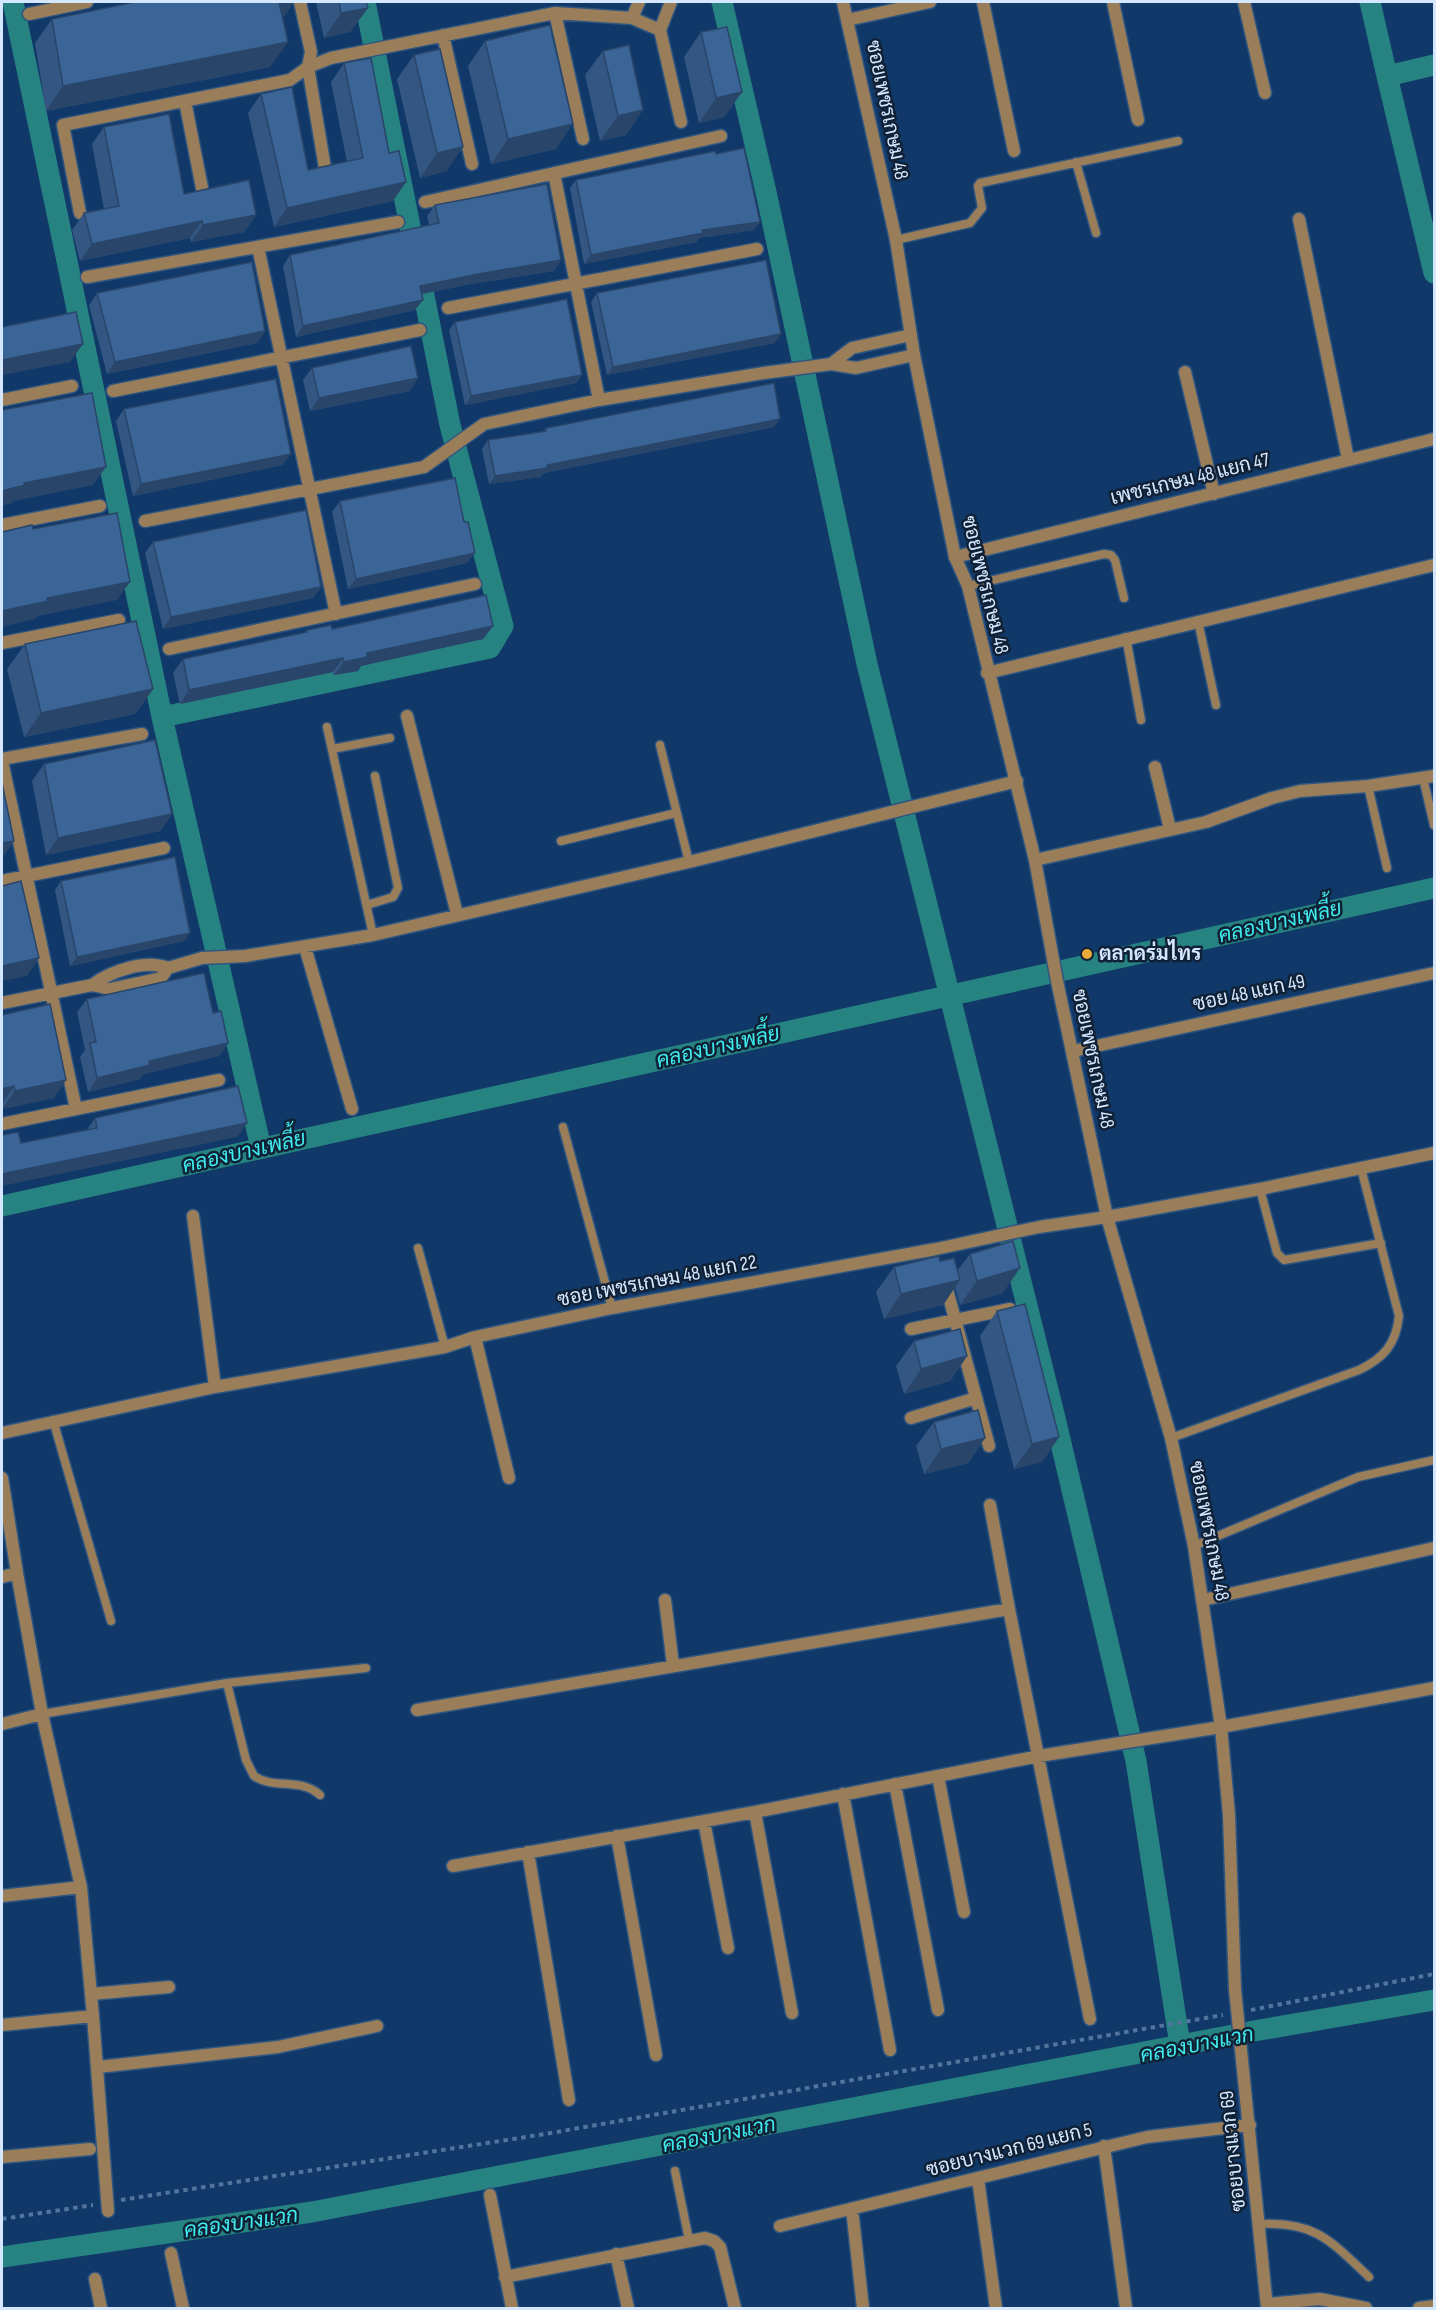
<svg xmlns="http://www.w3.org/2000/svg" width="1436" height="2310" viewBox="0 0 1436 2310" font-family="'Sofia Sans Condensed',Sarabun,sans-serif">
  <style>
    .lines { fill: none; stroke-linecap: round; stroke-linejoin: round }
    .canal { stroke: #278282; stroke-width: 21 }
    .service-casing { stroke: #305581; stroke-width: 11 }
    .minor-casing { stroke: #305581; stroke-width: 15 }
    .tertiary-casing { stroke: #305581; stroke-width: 15 }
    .path { stroke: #53749c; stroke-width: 4; stroke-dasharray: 4.5 4.5; stroke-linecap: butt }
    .service { stroke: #997e59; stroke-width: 8 }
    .minor { stroke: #997e59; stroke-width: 12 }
    .tertiary { stroke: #997e59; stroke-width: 12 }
    .tertiary-bridge-casing { stroke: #305581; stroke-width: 15; stroke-linecap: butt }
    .tertiary-bridge { stroke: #997e59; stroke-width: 12 }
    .wall { fill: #335682 }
    .shaded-wall { fill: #29466a }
    .building { fill: #3b6497; stroke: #29466a; stroke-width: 1.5 }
    .poi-dot { fill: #eca93b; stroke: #102136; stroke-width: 2 }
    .labels { text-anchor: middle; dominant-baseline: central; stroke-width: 5; stroke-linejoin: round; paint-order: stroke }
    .street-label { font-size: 20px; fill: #d5e7ff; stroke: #102136 }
    .poi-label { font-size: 20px; font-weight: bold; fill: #d5e7ff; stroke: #102136; text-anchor: start }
    .water-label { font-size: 21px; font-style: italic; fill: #3febeb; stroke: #102136 }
  </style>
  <rect width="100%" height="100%" fill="#103969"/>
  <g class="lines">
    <!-- canal -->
    <path class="canal" d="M13 2 162 717 261 1148
      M722 2 766 192 867 664 1055 1418 1136 1761 1180 2045
      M1370 2 1387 76
      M1434 65 1387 76 1434 273
      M162 717 490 648 503 626 450 425 365 2
      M2 1206 1434 888
      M2 2257 312 2212 1254 2031 1434 2000"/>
    <!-- service casing -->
    <g class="service-casing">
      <path id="service" d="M1076 162 1096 233
        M896 240 970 223 982 208 978 186 980 183 1178 141
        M968 586 1104 554 1111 555 1115 560 1124 598
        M1198 621 1216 705
        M1126 637 1141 720
        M327 727 373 935
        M660 745 689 862
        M332 749 390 738
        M1423 778 1434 825
        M1368 786 1387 868
        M561 841 676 813
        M367 905 393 897 398 888 375 776
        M563 1127 612 1308
        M1260 1189 1277 1253 1284 1260 1381 1243
        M418 1248 445 1347
        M53 1420 111 1621
        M1171 1438 1359 1370C1384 1358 1396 1344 1399 1316L1361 1168
        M1194 1546 1358 1477 1434 1460
        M227 1683 246 1760 254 1776C275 1790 300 1777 320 1795
        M42 1714 227 1683 366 1668
        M675 2171 689 2240
        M1260 2224C1315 2221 1331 2241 1369 2277"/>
    </g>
    <!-- minor casing -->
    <g class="minor-casing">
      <path id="minor" d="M300 2 311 52 308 67 325 168
        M983 2 1014 151
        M1113 2 1138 120
        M1244 2 1265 93
        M555 13 583 139
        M29 14 87 2
        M632 18 639 2
        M847 20 930 2
        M660 30 671 2
        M443 35 472 164
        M185 101 202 188
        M554 173 599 400
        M425 202 721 136
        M80 213 63 125 290 80 308 67 331 58 555 13 632 18 660 30 681 122
        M1299 219 1348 459
        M258 247 336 614
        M87 277 398 222
        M448 308 757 249
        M831 364 852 348 911 335
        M1185 372 1214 494
        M113 391 420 330
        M2 400 72 386
        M145 521 424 467 484 424 599 400 764 373 831 364 856 368 914 355
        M2 525 100 506
        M955 557 1434 439
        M2 643 119 620
        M169 649 475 584
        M987 673 1434 565
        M407 716 457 914
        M2 759 142 734
        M2 761 76 1109
        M1155 767 1170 829
        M1035 860 1206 822 1272 798 1300 791 1368 786 1434 776
        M2 881 164 848
        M305 947 352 1109
        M92 985C111 971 146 959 168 968
        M2 1003 92 985 110 989 161 978 168 968 202 958 245 956 373 935 689 862 1017 781
        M1073 1051 1434 973
        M2 1124 219 1080
        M193 1216 215 1387
        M945 1282 989 1446
        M911 1329 1010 1309
        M475 1337 509 1478
        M911 1418 976 1398
        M2 1433 215 1387 445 1347 475 1337 612 1308 936 1249 1039 1227 1107 1217 1260 1189 1434 1153
        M2 1478 17 1573 2 1577
        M990 1505 1009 1609
        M665 1600 673 1665
        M1203 1600 1434 1548
        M417 1710 1009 1609 1090 2019
        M2 1724 42 1714 17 1573
        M938 1776 964 1912
        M895 1784 938 2010
        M843 1794 890 2050
        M755 1812 792 2013
        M704 1821 728 1948
        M617 1836 656 2055
        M528 1852 569 2100
        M453 1866 755 1812 1039 1756 1221 1727 1434 1688
        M2 1896 81 1887 42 1714
        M91 1994 169 1987
        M93 2016 108 2211
        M2 2025 93 2016 81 1887
        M98 2067 278 2047 377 2026
        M1104 2146 1126 2308
        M2 2157 90 2149
        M978 2179 996 2308
        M490 2195 512 2308
        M852 2209 863 2308
        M780 2226 1147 2137 1250 2125
        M171 2253 183 2308
        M616 2254 628 2308
        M505 2277 705 2238 714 2241 720 2247 735 2308
        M95 2279 101 2308
        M1267 2304 1320 2299 1366 2308
        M1419 2308 1434 2306"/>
    </g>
    <!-- tertiary casing -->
    <g class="tertiary-casing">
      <path id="tertiary" d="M843 2 896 240 914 355 955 557 968 586 1035 860 1057 981 1107 1217 1171 1438 1194 1546 1221 1727 1229 1815 1235 1989
        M1242 2060 1267 2308"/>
    </g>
    <!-- path -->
    <path class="path" d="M1251 2010 1434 1974
      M121 2200 545 2134 1223 2015
      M2 2219 93 2205"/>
    <!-- service -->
    <use href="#service" class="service"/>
    <!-- minor -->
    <use href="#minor" class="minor"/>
    <!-- tertiary -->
    <use href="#tertiary" class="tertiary"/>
    <!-- tertiary-bridge casing -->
    <g class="tertiary-bridge-casing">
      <path id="tertiary-bridge" d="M1235 1989 1242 2060"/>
    </g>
    <!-- tertiary-bridge -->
    <use href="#tertiary-bridge" class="tertiary-bridge"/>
  </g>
  <!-- wall -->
  <path class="wall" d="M316 2H366L368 8 350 32 324 38Z
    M283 18 270 67 46 111 35 43 52 19Z
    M701 32 742 92 724 117 699 123 684 57Z
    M485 41 556 149 491 164 468 66Z
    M603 51 626 135 600 141 585 75Z
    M414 55 463 147 446 171 420 178 397 79Z
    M344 63 393 201 274 227 248 113 261 94 308 170 347 162 331 82Z
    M104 127 184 194 256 215 244 232 191 242 190 238 80 261 72 230 84 213 104 209 92 144Z
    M716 154 760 222 754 230 699 238 696 242 584 264 570 188 576 180Z
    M435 205 561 260 554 271 471 284 422 294 415 310 296 337 283 266 290 255 429 225 427 216Z
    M97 293 265 331 257 343 107 374 89 305Z
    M597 293 775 343 607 375 591 302Z
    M455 322 582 375 576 383 465 405 449 330Z
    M312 368 410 391 310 411 303 380Z
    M124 409 283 465 133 496 116 421Z
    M774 427 544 473 541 477 489 484 482 449 488 440 543 432 546 428Z
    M340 501 467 563 348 589 332 512Z
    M153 542 321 587 313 598 163 629 145 553Z
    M493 626 483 639 361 666 358 671 334 675 333 672 180 704 173 673 183 659 305 633 307 630 332 629Z
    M25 644 153 689 135 714 24 737 7 669Z
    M44 764 172 814 160 831 46 855 32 781Z
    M61 881 184 941 70 966 55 890Z
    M87 999 213 1013 228 1043 219 1056 144 1074 140 1079 88 1092 80 1057 85 1050 77 1012Z
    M2 1015 54 1098 2 1109Z
    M95 1118 247 1123 237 1137 21 1143 86 1131Z
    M970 1254 1003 1293 960 1305 955 1287 943 1305 884 1319 876 1292 894 1267 940 1261 957 1271Z
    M997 1311 1059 1437 1042 1462 1014 1469 980 1336Z
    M914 1341 967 1356 950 1381 904 1394 896 1366Z
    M934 1422 985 1438 968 1463 924 1474 916 1446Z"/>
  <!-- shaded-wall -->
  <path class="shaded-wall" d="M278 2H294L281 21Z
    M368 8 350 32 324 38 341 13Z
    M288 42 270 67 46 111 63 86Z
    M742 92 724 117 699 123 716 98Z
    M643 110 626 135 600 141 618 116Z
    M573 124 556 149 491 164 508 139Z
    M463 147 446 171 420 178 437 153Z
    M406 182 393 201 274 227 287 208Z
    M256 215 244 232 191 242 203 225Z
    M202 221 190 238 80 261 92 244Z
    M760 222 754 230 699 238 696 242 584 264 591 255 702 230Z
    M561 260 554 271 471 284 412 296 420 286 478 274Z
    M423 300 415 310 296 337 303 326Z
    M265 331 257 343 107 374 115 362Z
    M781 334 775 343 607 375 613 367Z
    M83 344 70 362 2 375V360Z
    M582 375 576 383 465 405 471 396Z
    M418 378 410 391 310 411 319 398Z
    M780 419 774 427 544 473 541 477 489 484 495 476 547 465Z
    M291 454 283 465 133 496 141 484Z
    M106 467 93 485 14 501 12 503 2 506V491L24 483Z
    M475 553 467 563 348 589 356 579Z
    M130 582 117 600 38 616 35 619 2 627V611L47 598Z
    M321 587 313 598 163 629 171 617Z
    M493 626 483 639 361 666 358 671 334 675 344 662 367 653Z
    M343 658 333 672 180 704 189 690Z
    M153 689 135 714 24 737 41 713Z
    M172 814 160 831 46 855 58 838Z
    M14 841 2 859V843Z
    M190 933 184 941 70 966 77 957Z
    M39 958 27 976 2 981V966Z
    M228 1043 219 1056 144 1074 140 1079 88 1092 97 1078 149 1061Z
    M66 1080 54 1098 2 1109 15 1091Z
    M14 1086 2 1104V1089Z
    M247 1123 237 1137 2 1186V1174Z
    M1020 1268 1003 1293 960 1305 977 1281Z
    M960 1280 943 1305 884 1319 901 1294Z
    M967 1356 950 1381 904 1394 921 1369Z
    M1059 1437 1042 1462 1014 1469 1032 1444Z
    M985 1438 968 1463 924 1474 941 1449Z"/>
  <!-- building -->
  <path class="building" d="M135 2H279L288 42 63 86 52 19Z
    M339 2H366L368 8 341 13Z
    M550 25 573 124 508 139 485 41Z
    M727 27 742 92 716 98 701 32Z
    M629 45 643 110 618 116 603 51Z
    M440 49 463 147 437 153 414 55Z
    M371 58 389 153 399 151 406 182 287 208 261 94 292 87 308 170 363 158 344 63Z
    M169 114 184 194 249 180 256 215 203 225 202 221 92 244 84 213 119 206 104 127Z
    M744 148 760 222 702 230 703 233 591 255 576 180 715 151 716 154Z
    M547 184 561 260 478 274 420 286 423 300 303 326 290 255 439 223 435 205Z
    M766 260 781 334 613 367 597 293Z
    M252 262 265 331 115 362 97 293Z
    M567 299 582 375 471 396 455 322Z
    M76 312 83 344 2 360V327Z
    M411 346 418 378 319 398 312 368Z
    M276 379 291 454 141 484 124 409Z
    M774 383 780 419 547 465V468L495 476 488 440 546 431V428Z
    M92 393 106 467 24 483 25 485 2 491V410Z
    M455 478 464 522H468L475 553 356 579 340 501Z
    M306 510 321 587 171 617 153 542Z
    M117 513 130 582 47 598 48 601 2 611V532L32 525 33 529Z
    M486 595 493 626 367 653V657L344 662 343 658 189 690 183 659 307 632V630L331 625 332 629Z
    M136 621 153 689 41 713 25 644Z
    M155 740 172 814 58 838 44 764Z
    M2 783 14 841 2 843Z
    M175 857 190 933 77 957 61 881Z
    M21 881 39 958 2 966V886Z
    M204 973 213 1013 221 1011 228 1043 149 1061 150 1065 97 1078 90 1043 96 1042 87 999Z
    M50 1004 66 1080 15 1091 14 1086 2 1089V1015Z
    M238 1086 247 1123 2 1174V1135L18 1132 21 1143 97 1128 95 1118Z
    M1013 1241 1020 1268 977 1281 970 1254Z
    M939 1256 940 1261 954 1258 960 1280 901 1294 894 1267Z
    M1025 1304 1059 1437 1032 1444 997 1311Z
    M960 1329 967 1356 921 1369 914 1341Z
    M978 1410 985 1438 941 1449 934 1422Z"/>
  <!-- markers -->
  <circle class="poi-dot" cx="1087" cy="954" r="6"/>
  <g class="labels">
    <!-- street labels -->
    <g class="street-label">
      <text transform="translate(887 110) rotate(78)">ซอยเพชรเกษม 48</text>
      <text transform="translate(1190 479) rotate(-14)">เพชรเกษม 48 แยก 47</text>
      <text transform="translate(985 585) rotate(76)">ซอยเพชรเกษม 48</text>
      <text transform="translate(1249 993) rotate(-12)">ซอย 48 แยก 49</text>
      <text transform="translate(1093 1059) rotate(78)">ซอยเพชรเกษม 48</text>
      <text transform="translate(657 1281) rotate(-11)">ซอย เพชรเกษม 48 แยก 22</text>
      <text transform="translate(1209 1531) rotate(79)">ซอยเพชรเกษม 48</text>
      <text transform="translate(1009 2150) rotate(-14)">ซอยบางแวก 69 แยก 5</text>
      <text transform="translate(1233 2151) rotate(-96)">ซอยบางแวก 69</text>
    </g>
    <!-- poi labels -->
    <g class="poi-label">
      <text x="1099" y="954">ตลาดร่มไทร</text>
    </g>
    <!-- water labels -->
    <g class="water-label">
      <text transform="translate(1280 922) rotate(-13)">คลองบางเพลี้ย</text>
      <text transform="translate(718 1047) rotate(-13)">คลองบางเพลี้ย</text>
      <text transform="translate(244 1152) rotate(-13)">คลองบางเพลี้ย</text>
      <text transform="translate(1197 2045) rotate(-11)">คลองบางแวก</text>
      <text transform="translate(719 2135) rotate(-11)">คลองบางแวก</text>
      <text transform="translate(241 2223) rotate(-8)">คลองบางแวก</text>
    </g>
  </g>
  <!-- border -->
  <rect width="1436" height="2310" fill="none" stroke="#d5e7ff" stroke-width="6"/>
</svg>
